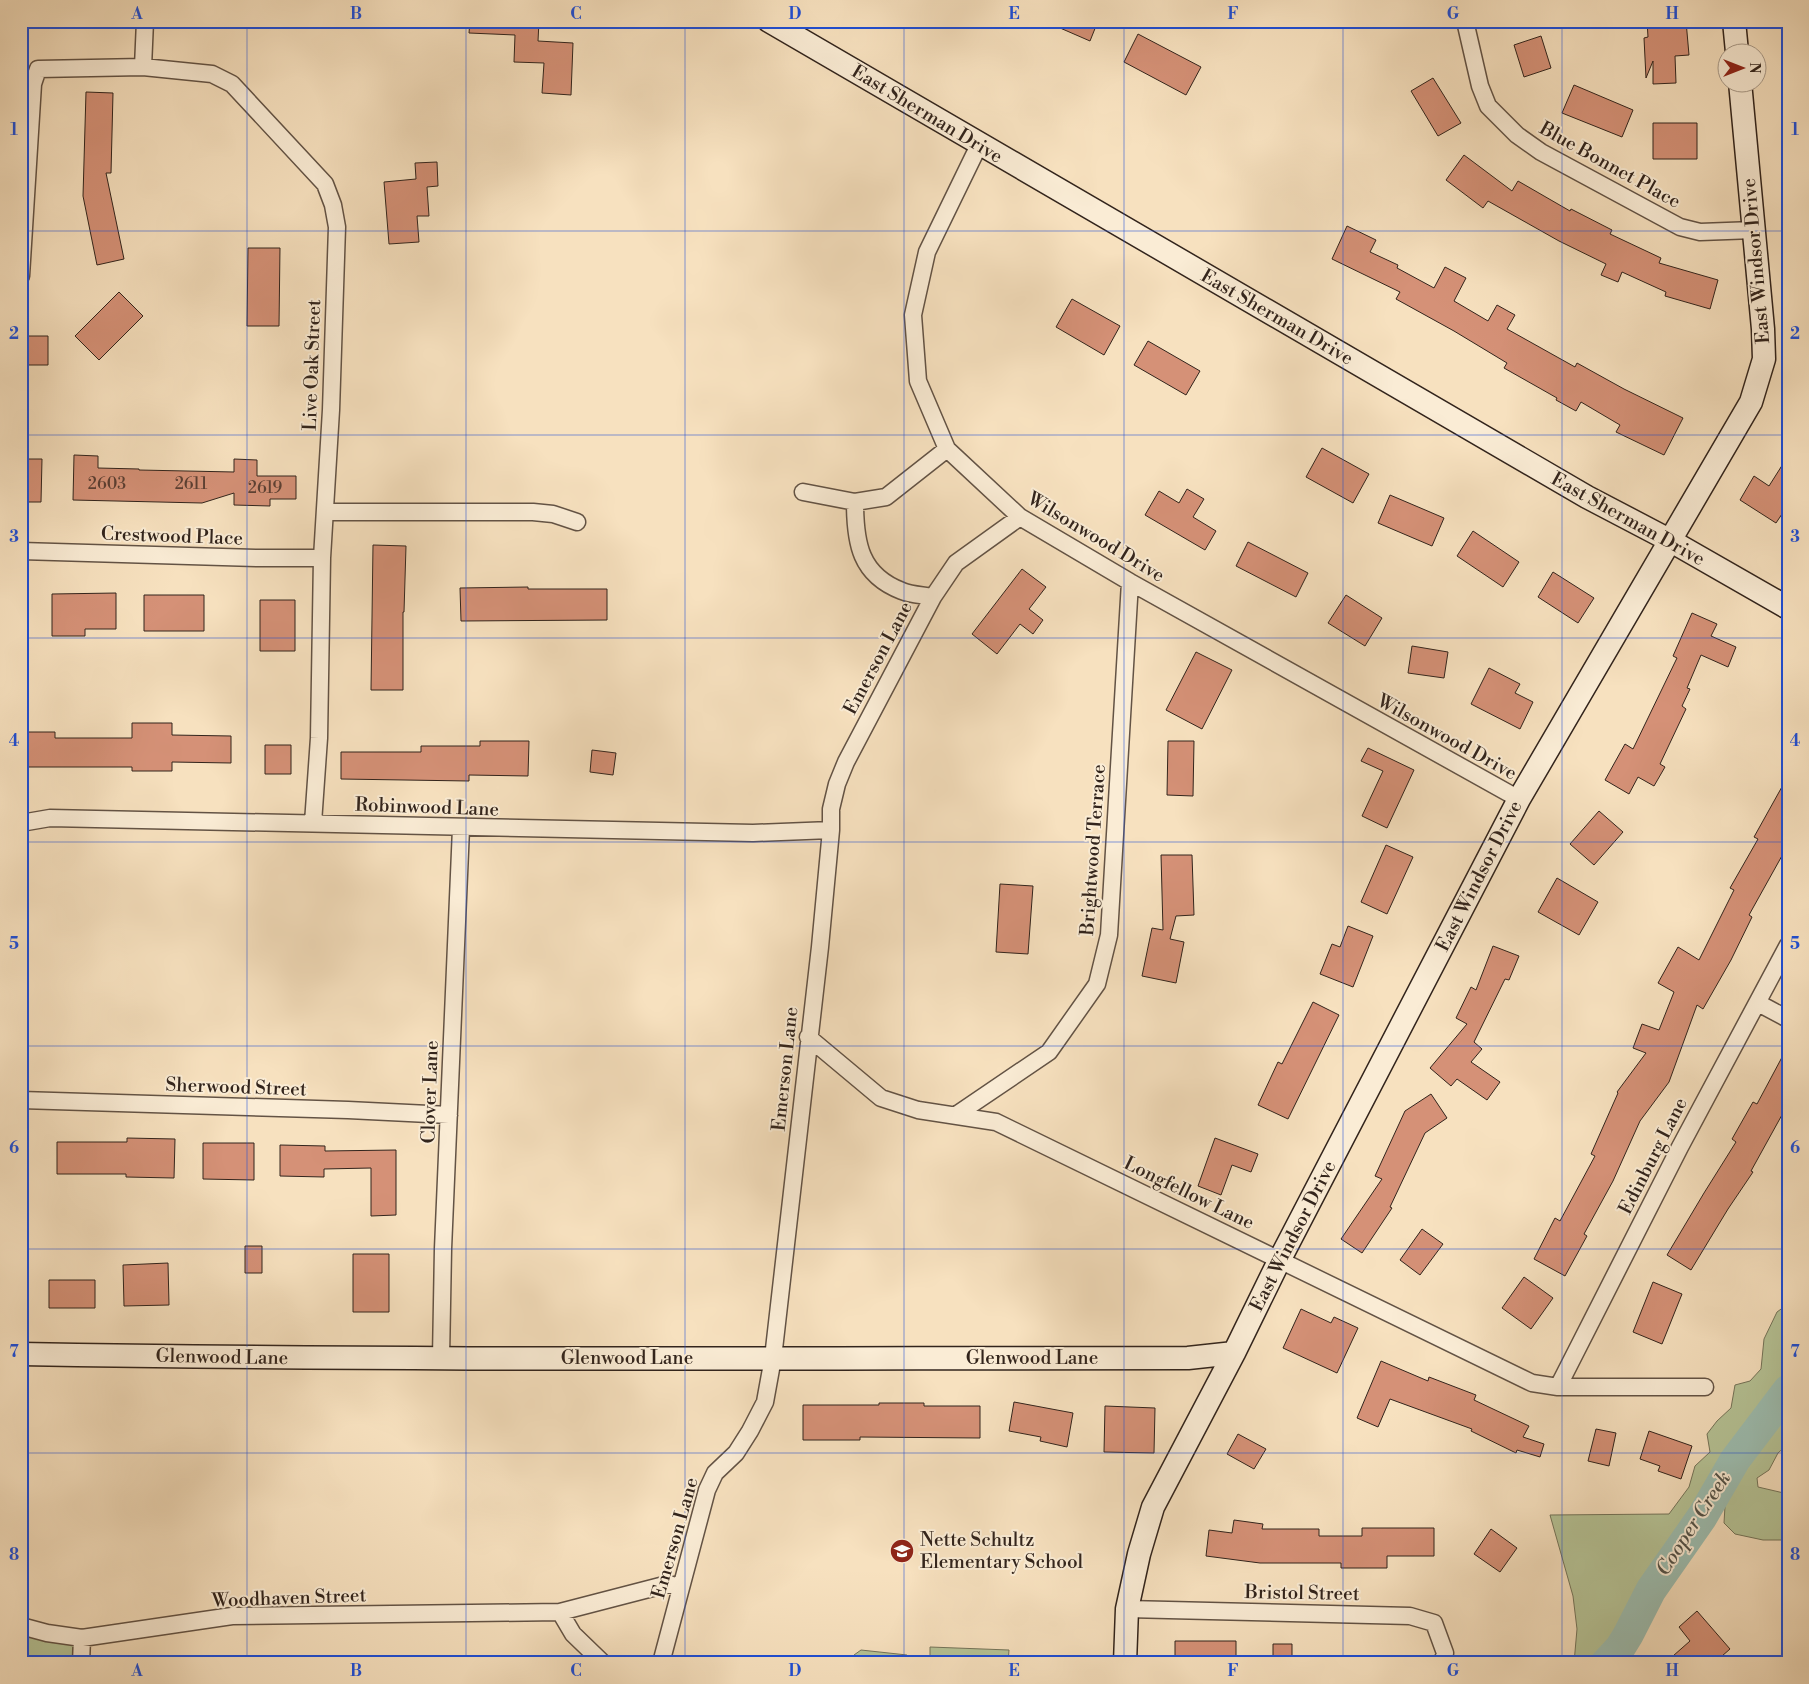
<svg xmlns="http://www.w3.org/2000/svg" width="1809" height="1684" viewBox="0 0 1809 1684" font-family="'Libre Bodoni',serif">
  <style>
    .green { fill: #b6c497; stroke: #74745a }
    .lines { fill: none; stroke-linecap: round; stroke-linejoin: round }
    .river { stroke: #9dbeb1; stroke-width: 31 }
    .building { fill: #d59177; stroke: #32241c }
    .street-casing { stroke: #635345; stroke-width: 19 }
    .secondary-casing { stroke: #32241c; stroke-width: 25 }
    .street { stroke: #faecd5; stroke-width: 16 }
    .secondary { stroke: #faecd5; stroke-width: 22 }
    .grid { fill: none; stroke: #1d4ed8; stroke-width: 1; stroke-opacity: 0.55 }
    .labels { text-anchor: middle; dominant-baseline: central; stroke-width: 4; stroke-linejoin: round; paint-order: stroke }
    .number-label { font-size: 16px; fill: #5b3f33 }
    .street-label { font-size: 19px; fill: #32241c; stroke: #faecd5 }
    .poi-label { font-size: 19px; fill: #32241c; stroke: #faecd5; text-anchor: start }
    .water-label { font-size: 20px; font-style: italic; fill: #525249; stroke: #faecd5 }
    .neatline { fill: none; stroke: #1d4ed8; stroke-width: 2 }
    .grid-label { font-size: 16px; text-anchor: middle; font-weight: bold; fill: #1d4ed8 }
  </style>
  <rect width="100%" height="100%" fill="#f7e1bf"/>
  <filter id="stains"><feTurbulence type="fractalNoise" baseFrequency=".004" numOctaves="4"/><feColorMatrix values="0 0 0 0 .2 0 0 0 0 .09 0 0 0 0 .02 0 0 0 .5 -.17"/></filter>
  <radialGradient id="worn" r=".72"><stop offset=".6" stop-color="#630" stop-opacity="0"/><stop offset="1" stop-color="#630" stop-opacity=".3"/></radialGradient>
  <!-- green -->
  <path class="green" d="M1788 1304V1444L1778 1453 1769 1470 1757 1478 1758 1487 1788 1494V1540H1763L1735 1534 1724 1523 1725 1506 1712 1491 1706 1505 1681 1543 1639 1597 1627 1619 1606 1646 1608 1663H1574L1577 1629 1573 1596 1550 1515 1669 1514 1689 1487 1695 1466 1710 1452 1707 1434 1717 1421 1731 1408 1735 1385 1750 1381 1761 1369 1764 1339 1777 1312Z
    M21 1626 82 1638 81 1663H21Z
    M930 1647 1009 1650 1008 1663H930Z
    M861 1650 907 1655 912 1663H853L854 1655Z"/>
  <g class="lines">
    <!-- river -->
    <path class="river" d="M1606 1663 1620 1648 1628 1635 1651 1590 1702 1517 1735 1460 1788 1390"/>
  </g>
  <!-- building -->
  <path class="building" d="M470 21H539L538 41 573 43 571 95 542 93 544 63 514 62 515 35 469 33Z
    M1044 21H1098L1090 41Z
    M1647 21H1686L1689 55 1675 56 1676 83 1653 84V61L1646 78 1644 38 1648 37Z
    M1138 34 1201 67 1186 95 1124 62Z
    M1541 36 1551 68 1524 77 1514 45Z
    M1433 78 1461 123 1438 136 1411 91Z
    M1574 85 1633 110 1622 137 1562 113Z
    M86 92 113 93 111 173H106L124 259 97 265 83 196Z
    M1653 123H1697V159H1653Z
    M1464 155 1512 191 1518 181 1570 211 1571 209 1612 230 1610 234 1661 258 1659 263 1718 280 1710 309 1665 296 1666 292 1622 272 1618 282 1601 275 1606 264 1559 241 1488 201 1483 208 1446 180Z
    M437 162 438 186 427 187 429 216H417L419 242 389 244 384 182 416 179 415 163Z
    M1347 226 1376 240 1370 252 1398 265 1397 268 1434 288 1445 267 1466 278 1454 301 1488 321 1497 305 1515 315 1507 329 1575 367 1577 363 1624 389 1683 418 1664 455 1616 432 1620 425 1581 402 1576 411 1556 400 1557 398 1504 368 1507 363 1454 331 1396 299 1400 292 1332 259Z
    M248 248H280L279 326H247Z
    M119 292 143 316 99 360 75 336Z
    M1072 299 1120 326 1104 355 1056 327Z
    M21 336H48V365H21Z
    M1148 341 1200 371 1186 395 1134 365Z
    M1322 448 1369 474 1353 503 1306 477Z
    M74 455 98 456V468L139 469V470L234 472V459L257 460V476H296V499H270V506L234 505V493L202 503 73 500Z
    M1788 456V505L1776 523 1740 500 1754 476 1769 486Z
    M21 459H42L41 502H21Z
    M1187 489 1204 499 1193 517 1216 531 1205 550 1145 515 1159 491 1179 503Z
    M1390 495 1444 518 1432 546 1378 523Z
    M1473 531 1519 562 1503 587 1457 556Z
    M1248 542 1308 573 1296 597 1236 566Z
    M373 545 406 546 404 612H403V690H371Z
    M1022 569 1046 587 1029 609 1043 620 1033 634 1020 624 997 654 972 634Z
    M1553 572 1594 598 1578 623 1538 597Z
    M528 587V589H607V620L461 621 460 588Z
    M116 593V629H85V636H52V594Z
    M144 595H204V631H144Z
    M1346 595 1382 618 1365 646 1328 623Z
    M260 600H295V651H260Z
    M1692 613 1717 624 1711 636 1736 647 1728 667 1701 655 1687 688 1690 689 1682 706 1686 709 1660 764 1665 767 1654 786 1638 777 1629 794 1605 780 1625 744 1633 749 1677 658 1673 656Z
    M1412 646 1448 652 1444 678 1408 673Z
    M1196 652 1232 670 1202 729 1166 710Z
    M1489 668 1520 684 1515 693 1533 702 1520 729 1471 704Z
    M132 723H172V735L231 736V763L172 762V771H132V767H21V732H55V738H132Z
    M480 741H529L528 776 469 775V781L341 779V752H421V746H480Z
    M1168 741H1194L1193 796 1167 795Z
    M265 745H291V774H265Z
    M1368 748 1414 770 1387 828 1362 816 1383 771 1361 761Z
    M592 750 616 753 613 775 590 772Z
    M1788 776V845L1749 915 1752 917 1731 960 1703 1009 1697 1005 1669 1082 1640 1121 1613 1181 1584 1234 1587 1236 1565 1276 1534 1259 1555 1218 1560 1221 1595 1156 1591 1154 1618 1093 1617 1092 1646 1053 1633 1048 1642 1024 1659 1030 1674 992 1658 983 1678 947 1699 960 1734 890 1730 888 1758 839 1754 837Z
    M1599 811 1623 832 1594 865 1570 844Z
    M1386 845 1413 857 1387 914 1361 902Z
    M1161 855H1192L1194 915 1176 916 1170 939 1184 942 1176 983 1142 976 1152 928 1163 930Z
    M1557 878 1598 902 1579 935 1538 912Z
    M1000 884 1033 886 1028 954 996 952Z
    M1348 926 1373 936 1353 987 1320 974 1332 944 1340 947Z
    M1493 946 1519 956 1509 980 1505 979 1474 1042 1482 1049 1471 1062 1500 1082 1487 1100 1457 1079 1451 1086 1430 1068 1467 1024 1456 1018 1471 987 1476 990Z
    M1313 1002 1339 1015 1288 1119 1258 1105 1278 1062 1282 1064Z
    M1788 1046V1104L1751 1171 1753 1172 1728 1209 1691 1270 1667 1255 1704 1193 1736 1142 1732 1139 1753 1102 1757 1104Z
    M1431 1094 1447 1118 1425 1133 1390 1207 1392 1208 1362 1253 1341 1239 1382 1179 1375 1176 1405 1111Z
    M127 1138 175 1139 174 1178 126 1177V1174H57V1142H127Z
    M1215 1138 1258 1154 1251 1172 1232 1165 1221 1195 1198 1186Z
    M203 1143H254V1180L203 1179Z
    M280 1145 325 1146V1151L396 1150V1215L371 1216V1168L324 1169V1177L280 1176Z
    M1422 1229 1443 1244 1420 1275 1400 1260Z
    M245 1246H262V1273H245Z
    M353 1254H389V1312H353Z
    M168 1263 169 1305 124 1306 123 1265Z
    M1524 1277 1553 1298 1531 1329 1502 1308Z
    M49 1280H95V1308H49Z
    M1653 1282 1682 1294 1662 1344 1633 1332Z
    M1301 1309 1331 1323 1334 1317 1358 1328 1337 1373 1283 1348Z
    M1381 1361 1428 1381 1429 1377 1476 1395 1474 1400 1529 1426 1523 1437 1544 1444 1540 1457 1517 1450 1516 1453 1471 1431 1472 1429 1390 1399 1378 1427 1357 1418Z
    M1014 1402 1073 1413 1067 1447 1040 1441 1041 1437 1009 1431Z
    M879 1403H924V1406H980V1438L860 1437V1440H803V1405H879Z
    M1105 1406 1155 1408 1154 1453 1104 1452Z
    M1596 1429 1616 1433 1609 1466 1588 1461Z
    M1649 1431 1692 1446 1681 1479 1658 1471 1660 1466 1640 1459Z
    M1238 1434 1266 1449 1254 1469 1227 1454Z
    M1234 1520 1263 1524 1262 1529H1319V1536H1362V1528H1434V1556H1387V1568H1341V1563H1260L1206 1556 1209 1530 1232 1533Z
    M1491 1529 1517 1548 1500 1572 1474 1554Z
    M1697 1611 1730 1649 1714 1663H1665L1690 1641 1679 1627Z
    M1175 1641H1236V1663H1175Z
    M1273 1644H1292V1663H1273Z"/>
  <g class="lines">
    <!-- street casing -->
    <g class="street-casing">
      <path id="street" d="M1465 21 1480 86 1488 106 1517 135 1541 152 1680 227 1700 232 1754 230
        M143 67 145 21
        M979 145 927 252 913 315 918 381 947 449 1020 517 1130 582 1519 799
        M21 276 33 84 38 69 143 67 212 74 232 84 325 184 333 205 337 227 331 410 322 558 319 738 313 823
        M803 492 855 502 886 497 947 449
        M855 502C855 543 860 575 902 591 911 595 923 595 933 597
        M325 512H533L553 514 577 522
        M21 551 258 558H322
        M21 823 50 818 753 833 831 830
        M1758 1003 1788 1019
        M808 1037 881 1098 918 1110 996 1122 1532 1383 1558 1387H1705
        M21 1100 348 1110 449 1115
        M956 1115 1049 1052 1097 984 1109 935 1130 582
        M441 1358 443 1249 461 828
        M1558 1387 1680 1147 1788 945
        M1127 1609 1410 1616 1434 1623 1445 1653 1442 1663
        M560 1612 573 1634 603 1663
        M21 1626 47 1633 82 1638 232 1616 560 1612 668 1584 681 1587
        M81 1663 82 1638
        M661 1663 707 1490 715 1473 736 1453 750 1431 765 1402 773 1358 820 947 831 830V809L837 784 846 762 933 597 956 563 1020 517"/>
    </g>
    <!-- secondary casing -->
    <g class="secondary-casing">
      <path id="secondary" d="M769 21 1587 497 1671 541 1788 608
        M1734 21 1737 52
        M21 1354C410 1361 799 1358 1188 1358L1234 1353
        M1125 1663 1127 1609 1139 1554 1153 1507 1234 1353 1280 1259 1519 799 1751 402 1764 359 1763 329 1740 82"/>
    </g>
    <!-- street -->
    <use href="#street" class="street"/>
    <!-- secondary -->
    <use href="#secondary" class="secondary"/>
  </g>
  <!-- grid -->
  <path class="grid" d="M247 21V1663M466 21V1663M685 21V1663M904 21V1663M1124 21V1663M1343 21V1663M1562 21V1663M21 231H1788M21 435H1788M21 638H1788M21 842H1788M21 1046H1788M21 1249H1788M21 1453H1788"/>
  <!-- icons -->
  <defs>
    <g id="school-disc" transform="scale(1.25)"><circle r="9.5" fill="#8f2418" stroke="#faecd5"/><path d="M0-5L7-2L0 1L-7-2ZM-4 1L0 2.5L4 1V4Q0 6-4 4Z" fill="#fff"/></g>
  </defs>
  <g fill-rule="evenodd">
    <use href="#school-disc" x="902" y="1551"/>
  </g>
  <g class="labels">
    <!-- number labels -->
    <g class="number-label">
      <text x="107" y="484">2603</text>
      <text x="191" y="484">2611</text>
      <text x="265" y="488">2619</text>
    </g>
    <!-- street labels -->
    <g class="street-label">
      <text transform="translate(927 114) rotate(31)">East Sherman Drive</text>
      <text transform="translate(1610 165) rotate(29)">Blue Bonnet Place</text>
      <text transform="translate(1756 261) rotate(-95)">East Windsor Drive</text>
      <text transform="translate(1277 317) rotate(30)">East Sherman Drive</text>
      <text transform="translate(312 365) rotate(-88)">Live Oak Street</text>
      <text transform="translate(1628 519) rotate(29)">East Sherman Drive</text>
      <text transform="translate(172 536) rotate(2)">Crestwood Place</text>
      <text transform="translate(1096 537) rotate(31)">Wilsonwood Drive</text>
      <text transform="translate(878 658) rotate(-62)">Emerson Lane</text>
      <text transform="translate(1447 737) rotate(29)">Wilsonwood Drive</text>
      <text transform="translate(427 807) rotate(2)">Robinwood Lane</text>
      <text transform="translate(1093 850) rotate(-86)">Brightwood Terrace</text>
      <text transform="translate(1479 876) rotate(-63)">East Windsor Drive</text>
      <text transform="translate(785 1069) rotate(-84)">Emerson Lane</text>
      <text transform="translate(236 1087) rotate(2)">Sherwood Street</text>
      <text transform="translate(430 1092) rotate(-88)">Clover Lane</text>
      <text transform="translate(1653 1156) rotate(-63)">Edinburg Lane</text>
      <text transform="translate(1189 1193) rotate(26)">Longfellow Lane</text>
      <text transform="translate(1293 1236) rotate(-63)">East Windsor Drive</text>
      <text transform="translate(222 1357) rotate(1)">Glenwood Lane</text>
      <text x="627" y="1358">Glenwood Lane</text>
      <text x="1032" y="1358">Glenwood Lane</text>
      <text transform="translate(675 1538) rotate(-74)">Emerson Lane</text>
      <text transform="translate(1302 1593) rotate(1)">Bristol Street</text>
      <text transform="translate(289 1598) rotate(-2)">Woodhaven Street</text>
    </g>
    <!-- poi labels -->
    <g class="poi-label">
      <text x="920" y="1540">Nette Schultz<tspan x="920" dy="22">Elementary School</tspan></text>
    </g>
    <!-- water labels -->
    <g class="water-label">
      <text transform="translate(1694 1524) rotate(-57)">Cooper Creek</text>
    </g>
  </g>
  <!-- margin -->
  <rect width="1809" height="1684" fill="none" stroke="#f7e1bf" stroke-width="55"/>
  <!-- north arrow -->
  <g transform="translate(1742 68) rotate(90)"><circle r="24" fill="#faecd5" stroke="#aa9c8b"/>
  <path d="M0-4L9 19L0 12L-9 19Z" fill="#8f2418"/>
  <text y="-8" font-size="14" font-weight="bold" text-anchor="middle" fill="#32241c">N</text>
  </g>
  <rect x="28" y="28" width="1754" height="1628" class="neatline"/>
  <g class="grid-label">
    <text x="137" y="19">A</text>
    <text x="356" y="19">B</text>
    <text x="576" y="19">C</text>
    <text x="795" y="19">D</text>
    <text x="1014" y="19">E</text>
    <text x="1233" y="19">F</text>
    <text x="1453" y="19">G</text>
    <text x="1672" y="19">H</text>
    <text x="14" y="135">1</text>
    <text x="1795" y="135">1</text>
    <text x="14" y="339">2</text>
    <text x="1795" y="339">2</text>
    <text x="14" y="542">3</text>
    <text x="1795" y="542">3</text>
    <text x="14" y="746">4</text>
    <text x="1795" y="746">4</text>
    <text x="14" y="949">5</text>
    <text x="1795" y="949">5</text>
    <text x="14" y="1153">6</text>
    <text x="1795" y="1153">6</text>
    <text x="14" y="1357">7</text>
    <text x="1795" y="1357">7</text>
    <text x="14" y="1560">8</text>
    <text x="1795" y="1560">8</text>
    <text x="137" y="1676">A</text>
    <text x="356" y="1676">B</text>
    <text x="576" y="1676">C</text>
    <text x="795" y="1676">D</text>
    <text x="1014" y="1676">E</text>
    <text x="1233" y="1676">F</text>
    <text x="1453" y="1676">G</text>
    <text x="1672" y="1676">H</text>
  </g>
  <rect width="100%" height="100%" filter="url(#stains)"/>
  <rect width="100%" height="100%" fill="url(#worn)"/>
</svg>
